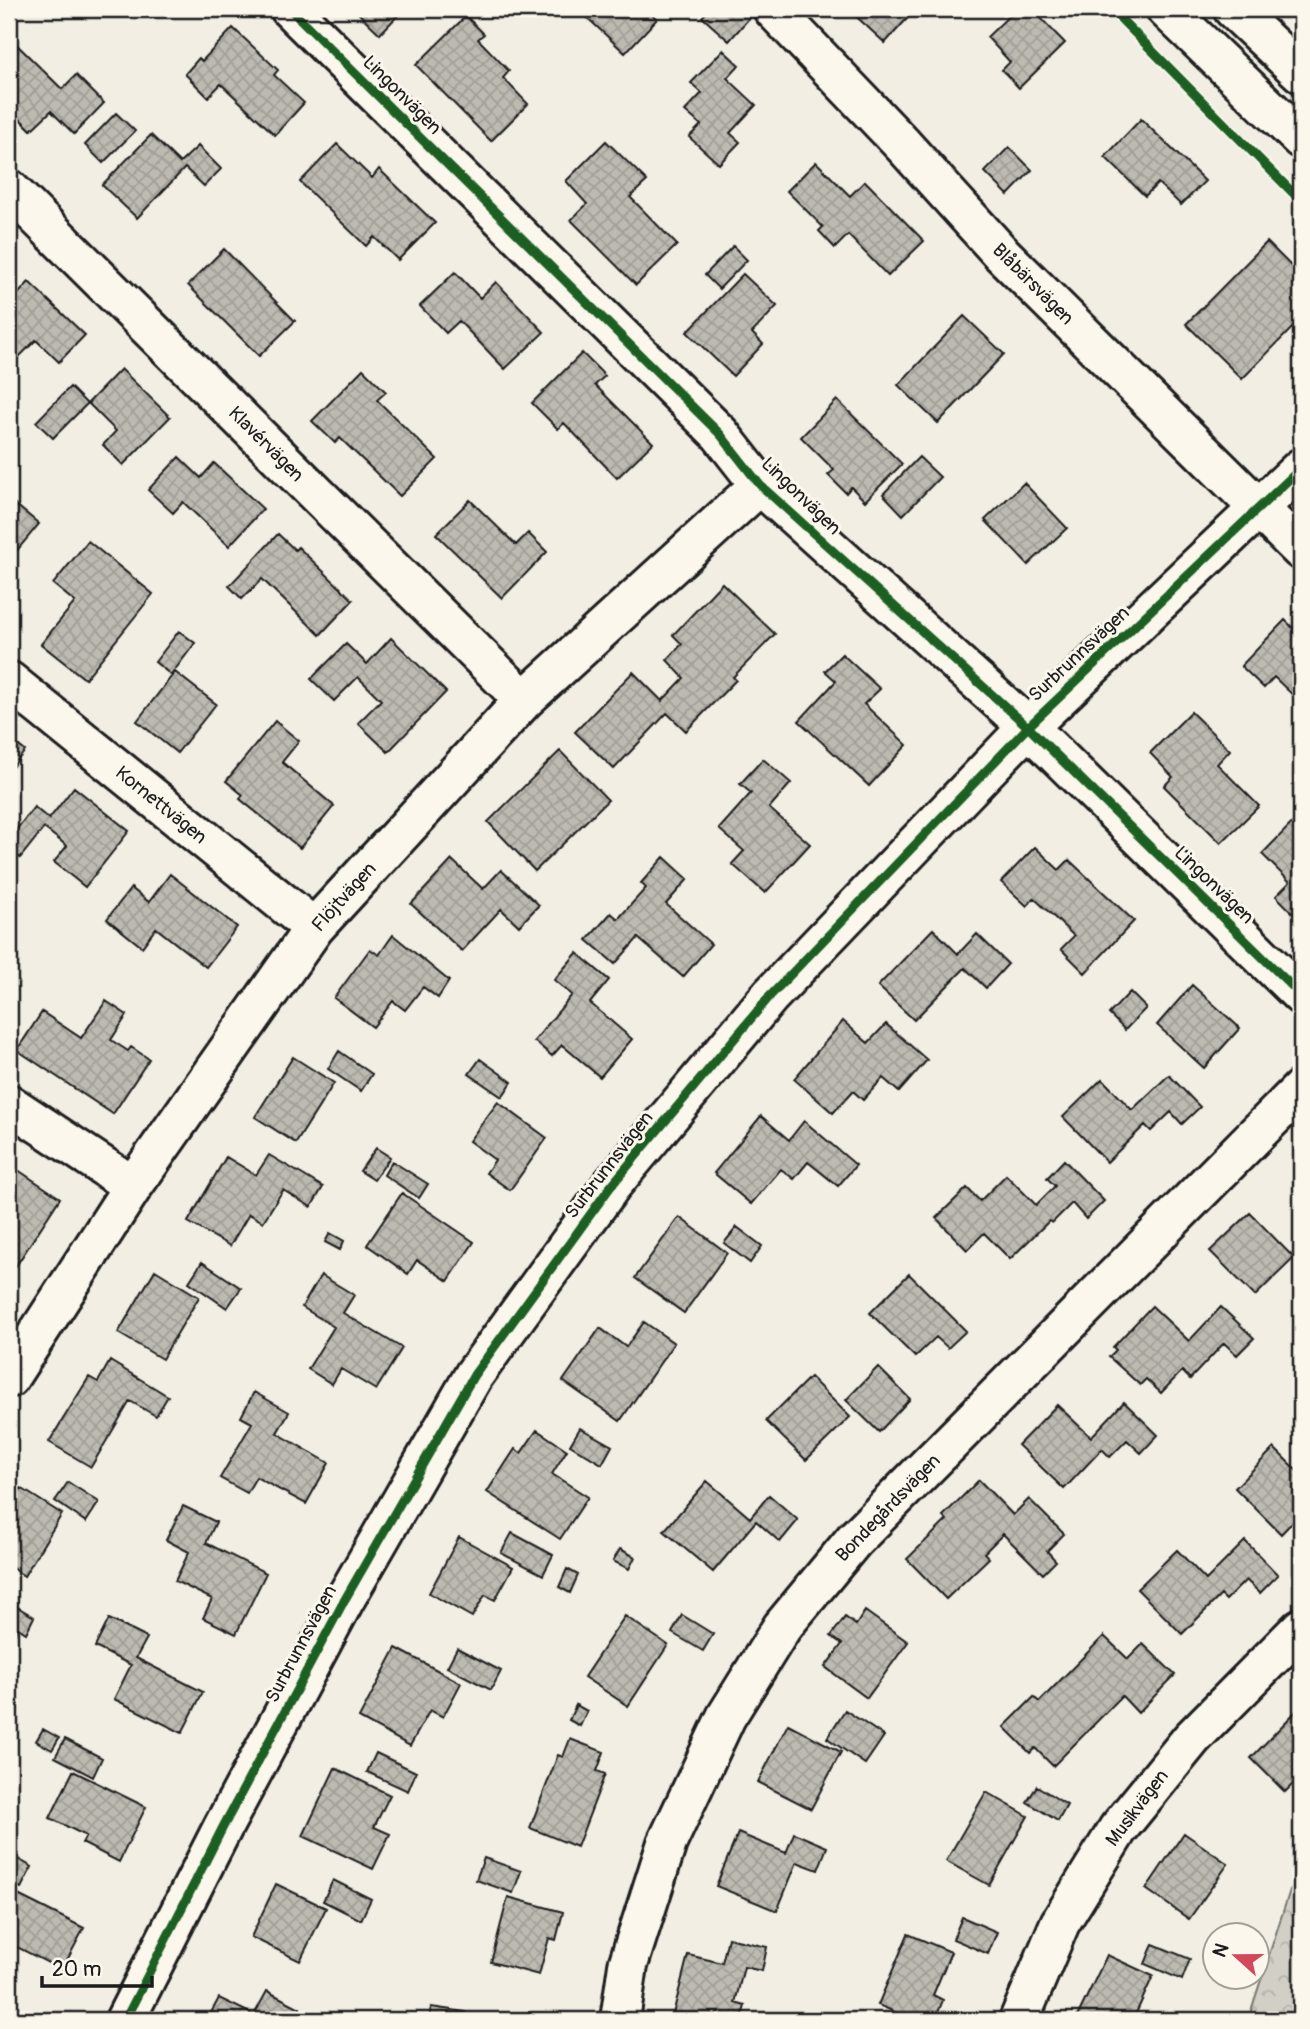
<svg xmlns="http://www.w3.org/2000/svg" width="1310" height="2029" viewBox="0 0 1310 2029" font-family="Pangolin,sans-serif">
  <style>
    .park { fill: url(#park-crowns); stroke: #777671; stroke-width: 2 }
    .building { fill: url(#building-cross-hatch); stroke: #1c1c1c; stroke-width: 2 }
    .lines { fill: none; stroke-linecap: round; stroke-linejoin: round }
    .street-casing { stroke: #1c1c1c; stroke-width: 44 }
    .secondary-casing { stroke: #1c1c1c; stroke-width: 44 }
    .street { stroke: #fbf7ec; stroke-width: 38 }
    .secondary { stroke: #fbf7ec; stroke-width: 38 }
    .cycleway-casing { stroke: #fbf7ec; stroke-width: 13 }
    .cycleway { stroke: #1b5e20; stroke-width: 9 }
    .labels { text-anchor: middle; dominant-baseline: central; stroke-width: 6; stroke-linejoin: round; paint-order: stroke }
    .street-label { font-size: 19px; fill: #1c1c1c; stroke: #fbf7ec }
  </style>
  <defs>
    <pattern id="park-crowns" width="20" height="18" patternUnits="userSpaceOnUse" patternTransform="scale(1.75)"><rect width="20" height="18" fill="#d2cfc6"/><path d="M2 6a3 3 0 1 1 6 0M12 15a3 3 0 1 1 6 0" fill="none" stroke="#b4b1aa"/></pattern>
    <pattern id="building-cross-hatch" width="8" height="8" patternUnits="userSpaceOnUse" patternTransform="scale(1.75)"><rect width="8" height="8" fill="#bdbab1"/><path d="M0 0l8 8M0 8l8-8" fill="none" stroke="#a29f98"/></pattern>
  </defs>
  <rect width="100%" height="100%" fill="#f2eee4"/>
  <filter id="ink" filterUnits="userSpaceOnUse"><feTurbulence type="fractalNoise" baseFrequency=".0143" numOctaves="2"/><feDisplacementMap in="SourceGraphic" scale="14" xChannelSelector="R" yChannelSelector="G"/><feConvolveMatrix kernelMatrix="1 2 1 2 8 2 1 2 1" color-interpolation-filters="sRGB"/></filter>
  <g filter="url(#ink)">
    <!-- park -->
    <path class="park" d="M1301 1879V2020H1248L1290 1890Z"/>
    <!-- building -->
    <path class="building" d="M142 9H160L151 18Z
      M354 9H404L380 34Z
      M578 9H646L657 19 625 53Z
      M710 9H741L750 17 729 41 702 17Z
      M848 9H916L885 43Z
      M1016 9H1032L1065 43 1019 88 1002 70 1010 62 987 37Z
      M466 16 484 34 478 39 509 71 503 78 528 104 491 141 416 65Z
      M233 28 278 70 274 75 304 103 275 135 221 84 208 97 185 74 199 58 202 61Z
      M9 37 62 89 76 75 104 103 74 134 51 111 31 130 9 108Z
      M723 50 739 65 727 78 756 105 730 133 740 142 719 164 689 137 701 125 685 111 702 93 691 83Z
      M116 113 135 131 103 163 85 145Z
      M1141 119 1205 181 1181 205 1158 183 1145 196 1105 157Z
      M151 135 180 163 198 146 221 169 204 186 185 168 137 218 102 185Z
      M606 141 647 181 630 197 677 245 636 285 571 220 587 204 566 181Z
      M337 144 372 178 379 169 435 223 398 260 374 237 366 246 300 182Z
      M1009 147 1032 170 1008 195 985 172Z
      M816 162 850 196 865 181 924 241 888 276 848 235 835 248 819 231 823 227 787 191Z
      M1267 242 1301 276V319L1242 379 1186 324Z
      M733 246 747 260 719 289 705 275Z
      M224 249 295 321 259 356 188 285Z
      M455 272 480 298 496 282 544 332 505 369 459 321 446 333 420 306Z
      M743 274 777 306 752 333 763 344 733 376 687 332Z
      M29 282 85 335 59 362 36 340 17 359 9 352V304Z
      M964 316 1004 354 938 423 898 385Z
      M582 353 605 376 595 385 653 443 617 478 564 423 558 429 532 403Z
      M121 369 170 417 123 465 103 445 116 431 88 403Z
      M363 369 386 392 377 400 437 459 400 496 340 438 335 443 312 421Z
      M70 387 87 404 53 438 36 422Z
      M837 400 902 464 865 501 851 487 846 493 828 475 834 470 801 437Z
      M179 457 201 478 214 463 263 509 229 546 183 502 173 513 148 490Z
      M919 457 940 477 903 515 883 494Z
      M1024 483 1067 528 1028 565 985 520Z
      M9 499 39 524 9 560Z
      M470 500 516 545 528 533 547 552 502 598 436 534Z
      M278 534 295 550 298 547 353 600 320 635 262 579 242 599 229 586Z
      M88 541 153 594 85 679 41 644 75 602 53 584Z
      M722 583 775 634 733 677 736 680 686 731 667 713 614 769 575 732 633 672 662 701 684 678 667 660 682 644 673 635Z
      M1285 620 1301 636V703L1274 677 1264 688 1241 666Z
      M179 631 195 643 171 675 155 662Z
      M391 638 446 692 388 752 358 723 381 700 358 677 334 701 311 679 346 644 367 664Z
      M842 654 880 689 864 704 907 745 869 786 799 721 836 681 825 671Z
      M175 672 216 704 177 753 137 721Z
      M1191 712 1230 750 1217 764 1259 806 1221 843 1164 786 1173 777 1150 753Z
      M275 721 299 741 282 762 334 806 300 848 240 799 243 795 226 781Z
      M9 738 25 751 9 771Z
      M560 751 608 800 535 871 488 822Z
      M763 759 791 783 769 808 810 844 765 893 732 864 744 851 719 829 751 793 740 784Z
      M74 787 129 831 85 887 54 862 67 846 44 828 20 858 9 848V839L34 807 49 819Z
      M1299 816 1301 819V921L1276 896 1290 882 1262 854Z
      M1035 847 1059 870 1069 860 1134 921 1085 973 1061 949 1074 936 1034 898 1027 906 1001 882Z
      M664 857 688 879 666 904 711 944 683 977 638 938 615 964 587 940 611 913 618 919 646 888 641 883Z
      M452 860 483 889 501 870 539 905 519 926 501 909 462 951 411 904Z
      M170 874 237 927 206 967 156 928 142 947 107 919 131 888 149 902Z
      M933 929 958 954 977 934 1008 964 986 988 965 968 914 1020 878 986Z
      M393 935 449 981 438 998 423 987 405 1010 393 1001 373 1027 334 998 370 949 379 955Z
      M577 953 609 980 590 1003 632 1039 600 1077 562 1045 552 1056 534 1041 572 995 554 980Z
      M1192 985 1240 1028 1204 1068 1157 1025Z
      M1130 992 1146 1008 1125 1030 1109 1014Z
      M106 1001 127 1015 111 1040 128 1051 131 1047 149 1059 113 1114 17 1050 42 1012 81 1038Z
      M843 1021 868 1043 886 1024 927 1060 899 1092 883 1078 863 1100 853 1091 833 1113 794 1079Z
      M339 1051 372 1074 361 1091 328 1069Z
      M293 1057 334 1083 296 1143 255 1117Z
      M480 1059 512 1082 502 1097 469 1074Z
      M1169 1075 1200 1107 1182 1124 1171 1112 1151 1131 1145 1125 1107 1162 1063 1117 1102 1079 1132 1110Z
      M498 1102 547 1138 510 1190 486 1173 495 1160 469 1141Z
      M761 1116 789 1140 804 1121 856 1165 838 1186 808 1162 794 1179 781 1169 751 1204 714 1173Z
      M376 1148 390 1157 374 1180 360 1171Z
      M269 1155 323 1187 311 1207 283 1190 263 1222 249 1214 230 1246 188 1222 226 1157 256 1175Z
      M1064 1160 1104 1201 1086 1219 1072 1203 1052 1223 1049 1221 1010 1259 984 1233 967 1250 936 1218 967 1188 980 1201 1006 1175 1036 1205 1055 1186 1047 1178Z
      M392 1161 428 1184 419 1198 384 1175Z
      M9 1164 60 1198 16 1266 9 1261Z
      M402 1193 474 1242 448 1281 417 1260 408 1274 367 1245Z
      M1250 1213 1294 1258 1255 1296 1210 1251Z
      M679 1217 727 1253 684 1313 635 1278Z
      M737 1227 762 1246 750 1263 724 1243Z
      M330 1233 344 1241 340 1250 325 1242Z
      M202 1262 241 1288 227 1308 189 1282Z
      M155 1270 199 1297 162 1359 118 1333Z
      M909 1274 966 1331 948 1348 936 1337 915 1357 870 1313Z
      M321 1275 354 1295 343 1313 402 1348 376 1390 341 1369 332 1384 308 1369 334 1327 302 1307Z
      M1152 1306 1189 1341 1221 1307 1254 1338 1237 1355 1224 1343 1190 1379 1182 1371 1161 1393 1146 1379 1140 1385 1109 1357 1116 1350 1113 1347Z
      M644 1322 674 1343 620 1421 563 1381 600 1328 626 1347Z
      M110 1361 168 1396 156 1416 130 1401 91 1467 49 1442 89 1377 98 1382Z
      M878 1367 910 1399 879 1432 846 1400Z
      M810 1377 850 1417 806 1460 766 1421Z
      M254 1392 289 1412 277 1433 329 1463 306 1504 256 1477 247 1493 220 1478 252 1423 241 1417Z
      M1124 1402 1158 1435 1141 1453 1127 1440 1110 1457 1102 1449 1064 1489 1018 1445 1057 1405 1091 1437Z
      M580 1428 612 1446 602 1464 570 1445Z
      M537 1430 567 1450 552 1474 588 1497 560 1539 487 1492 515 1449 521 1453Z
      M1274 1448 1301 1475V1513L1281 1534 1235 1488Z
      M979 1480 1013 1515 1029 1499 1064 1534 1047 1551 1056 1561 1043 1574 1003 1534 984 1553 989 1558 946 1599 907 1559 947 1520 943 1516Z
      M707 1481 750 1518 769 1495 798 1520 780 1542 756 1521 713 1572 664 1531Z
      M68 1482 99 1502 86 1522 55 1501Z
      M21 1488 62 1514 24 1576 9 1566V1507Z
      M183 1506 216 1522 206 1543 266 1573 236 1634 203 1618 212 1599 175 1581 189 1552 166 1540Z
      M512 1533 553 1555 543 1575 501 1553Z
      M459 1537 513 1567 495 1600 485 1595 472 1617 429 1593Z
      M1245 1541 1278 1575 1260 1593 1246 1580 1226 1600 1221 1595 1182 1634 1137 1589 1177 1550 1206 1580Z
      M620 1549 635 1557 629 1569 613 1561Z
      M567 1569 578 1575 570 1593 559 1587Z
      M9 1602 34 1617 26 1633 18 1628 9 1644Z
      M865 1611 908 1642 867 1698 825 1667 842 1644 831 1636 845 1617 856 1625Z
      M682 1615 713 1634 703 1651 672 1633Z
      M625 1616 668 1645 628 1706 584 1677Z
      M109 1619 147 1638 136 1658 203 1692 182 1733 114 1699 131 1665 95 1647Z
      M1104 1636 1128 1659 1143 1644 1175 1675 1138 1713 1122 1696 1053 1766 1035 1748 1030 1753 1004 1727 1034 1697 1039 1702Z
      M396 1648 461 1683 443 1717 430 1710 410 1746 359 1718Z
      M457 1648 501 1671 491 1690 447 1667Z
      M576 1705 587 1711 580 1726 569 1720Z
      M1301 1706V1776L1285 1792 1251 1758Z
      M845 1710 884 1736 865 1764 827 1738Z
      M788 1724 841 1752 811 1809 758 1782Z
      M43 1729 59 1738 52 1750 36 1741Z
      M65 1739 102 1758 93 1777 55 1757Z
      M570 1739 604 1752 597 1771 605 1774 577 1847 530 1828 558 1755 563 1757Z
      M376 1753 416 1772 408 1791 367 1772Z
      M335 1768 390 1795 374 1827 390 1834 373 1869 303 1836Z
      M73 1771 146 1807 119 1862 82 1843 86 1836 50 1818Z
      M1037 1786 1067 1805 1058 1821 1027 1802Z
      M986 1792 1028 1816 989 1885 946 1861Z
      M738 1833 786 1853 794 1833 827 1847 818 1870 797 1862 777 1911 716 1886Z
      M1184 1833 1228 1864 1189 1919 1146 1889Z
      M9 1854 32 1867 21 1888 9 1881Z
      M484 1858 521 1871 513 1893 476 1880Z
      M333 1880 371 1899 361 1920 323 1901Z
      M276 1884 326 1908 300 1961 251 1937Z
      M16 1894 84 1928 62 1970 9 1943V1909Z
      M508 1897 563 1912 556 1940 549 1938 539 1975 491 1962Z
      M962 1917 997 1932 988 1954 953 1939Z
      M908 1934 951 1952 933 1995 943 2000 935 2020H914L878 2005Z
      M728 1938 767 1947 762 1971 744 1967 735 2003 745 2006 741 2020 672 2018 688 1955 722 1963Z
      M1153 1944 1190 1959 1182 1980 1145 1964Z
      M1107 1955 1153 1976 1133 2020H1079L1076 2019Z
      M267 1991 300 2008 294 2020H207L219 1998 254 2015Z
      M431 2007 466 2012 464 2020H429Z"/>
    <g class="lines">
      <!-- street casing -->
      <g class="street-casing">
        <path id="street" d="M290 9 720 434 760 485 1028 727 1301 995
          M773 9 903 145 1001 253 1301 550
          M9 189 524 700
          M9 681 314 928
          M9 1104 133 1186
          M9 1378 133 1186 314 928 524 700 760 485
          M125 2020 223 1827 344 1601 474 1375 611 1186 770 996 1028 727 1301 468
          M620 2020 628 1965 667 1843 726 1717 782 1627 854 1540 1301 1089
          M1019 2020 1060 1923 1118 1829 1192 1738 1301 1628"/>
      </g>
      <!-- secondary casing -->
      <g class="secondary-casing">
        <path id="secondary" d="M1166 9 1301 139
          M1233 9 1301 73"/>
      </g>
      <!-- street -->
      <use href="#street" class="street"/>
      <!-- secondary -->
      <use href="#secondary" class="secondary"/>
      <!-- cycleway casing -->
      <g class="cycleway-casing">
        <path id="cycleway" d="M290 9 720 434 760 485 1028 727 1301 995
          M1111 9 1301 201
          M125 2020 223 1827 344 1601 474 1375 611 1186 770 996 1028 727 1301 468"/>
      </g>
      <!-- cycleway -->
      <use href="#cycleway" class="cycleway"/>
    </g>
  </g>
  <g class="labels">
    <!-- street labels -->
    <g class="street-label">
      <text transform="translate(402 95) rotate(45)">Lingonvägen</text>
      <text transform="translate(1033 284) rotate(45)">Blåbärsvägen</text>
      <text transform="translate(266 444) rotate(45)">Klavérvägen</text>
      <text transform="translate(801 496) rotate(44)">Lingonvägen</text>
      <text transform="translate(1079 654) rotate(-43)">Surbrunnsvägen</text>
      <text transform="translate(161 805) rotate(39)">Kornettvägen</text>
      <text transform="translate(1214 885) rotate(44)">Lingonvägen</text>
      <text transform="translate(344 897) rotate(-48)">Flöjtvägen</text>
      <text transform="translate(609 1165) rotate(-52)">Surbrunnsvägen</text>
      <text transform="translate(888 1508) rotate(-46)">Bondegårdsvägen</text>
      <text transform="translate(301 1644) rotate(-62)">Surbrunnsvägen</text>
      <text transform="translate(1137 1808) rotate(-53)">Musikvägen</text>
    </g>
  </g>
  <!-- margin -->
  <rect width="1310" height="2029" fill="none" stroke="#fbf7ec" stroke-width="35"/>
  <rect x="18" y="18" width="1275" height="1994" fill="none" stroke="#1c1c1c" stroke-width="2.5" filter="url(#ink)"/>
  <!-- north arrow -->
  <g transform="translate(1236 1956) rotate(291)"><circle r="33" fill="#fbf7ec" stroke="#a29f99" stroke-width="2"/>
  <path d="M0-5L12 26L0 18L-12 26Z" fill="#d1495b"/>
  <text y="-10" font-size="19" font-weight="bold" text-anchor="middle" fill="#1c1c1c">N</text>
  </g>
  <!-- scale -->
  <path d="M42 1976v10h110v-10" fill="none" stroke="#1c1c1c" stroke-width="3.5"/>
  <text x="52" y="1976" font-size="21" fill="#1c1c1c" stroke="#fbf7ec" stroke-width="5" paint-order="stroke">20 m</text>
</svg>
